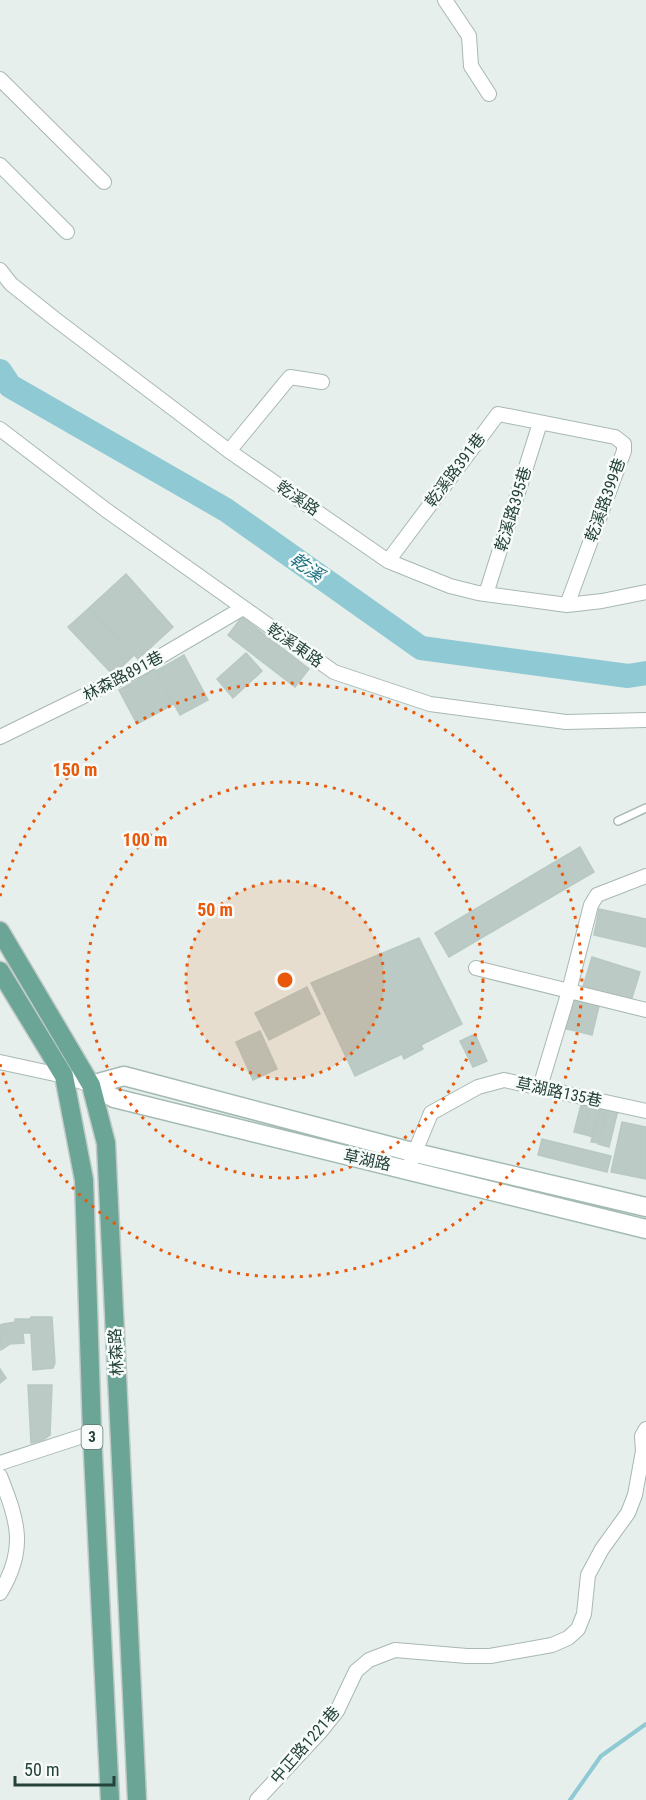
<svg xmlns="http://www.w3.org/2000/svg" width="646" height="1800" viewBox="0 0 646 1800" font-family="'Roboto Condensed','Noto Sans TC',sans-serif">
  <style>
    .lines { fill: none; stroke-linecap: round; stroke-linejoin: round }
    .stream { stroke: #8ec9d4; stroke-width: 4 }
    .river { stroke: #8ec9d4; stroke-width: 24 }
    .building { fill: #bbcac4; stroke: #b8c9c2; stroke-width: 1.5 }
    .lane-casing { stroke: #a8b8b2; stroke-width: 10 }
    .street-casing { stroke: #a8b8b2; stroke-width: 16 }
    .secondary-casing { stroke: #a4bbb3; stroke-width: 21 }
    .primary-casing { stroke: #c2cac8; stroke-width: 21 }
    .lane { stroke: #fff; stroke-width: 7 }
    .street { stroke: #fff; stroke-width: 14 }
    .secondary { stroke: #fff; stroke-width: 18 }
    .primary { stroke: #6aa596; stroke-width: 18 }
    .ring { fill: none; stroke: #e8590c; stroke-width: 3; stroke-dasharray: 3 6 }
    .labels { text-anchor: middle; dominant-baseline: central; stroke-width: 5; stroke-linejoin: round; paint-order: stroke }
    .shield { fill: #f7fbf9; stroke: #637a73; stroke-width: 1.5 }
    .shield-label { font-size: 15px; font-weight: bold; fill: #24423a }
    .street-label { font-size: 16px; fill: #24423a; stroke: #f7fbf9 }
    .water-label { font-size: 18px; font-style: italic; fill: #1c6f80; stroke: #f7fbf9 }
    .centre { fill: #e8590c; stroke: #f7fbf9; stroke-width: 3 }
    .ring-label { font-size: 18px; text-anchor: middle; font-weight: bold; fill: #e8590c; stroke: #f7fbf9; stroke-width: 5; stroke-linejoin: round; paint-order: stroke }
  </style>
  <rect width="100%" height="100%" fill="#e6efeb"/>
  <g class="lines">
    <!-- stream -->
    <path class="stream" d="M570 1800 601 1756 646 1724"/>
    <!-- river -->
    <path class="river" d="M0 371 10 386 226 510 421 648 628 676 646 673"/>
  </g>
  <!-- building -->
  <path class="building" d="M126 574 173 627 138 659 90 607Z
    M89 608 133 656 113 675 68 627Z
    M242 617 309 669 295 687 228 635Z
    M246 653 262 671 233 698 217 679Z
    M184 655 208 700 180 715 156 671Z
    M155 670 174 704 137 724 119 690Z
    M580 847 594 872 449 957 435 933Z
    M599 909 646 919V947L594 935Z
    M419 938 462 1024 421 1045 423 1049 404 1059 402 1054 355 1076 311 983Z
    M592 957 640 972 631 1001 583 987Z
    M307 987 320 1014 269 1040 255 1013Z
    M573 999 584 1001 576 1031 566 1029Z
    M584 1002 599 1006 592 1035 576 1031Z
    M260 1031 277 1069 253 1080 236 1042Z
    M475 1034 487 1061 473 1067 460 1041Z
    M582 1101 591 1104 583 1134 574 1132Z
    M591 1104 600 1106 593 1137 583 1134Z
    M600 1106 607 1108 598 1143 591 1142Z
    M607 1108 618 1110 609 1147 598 1144Z
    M622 1122 646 1127V1179L611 1172Z
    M542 1139 611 1156 607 1172 538 1155Z
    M31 1317H52L55 1363 53 1368 33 1370 31 1333H23L24 1343 10 1344 3 1324 15 1322V1319H30Z
    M3 1324 10 1344 1 1350 0 1325Z
    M0 1369 6 1378 0 1383Z
    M28 1385H52L50 1435 43 1440 31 1443Z"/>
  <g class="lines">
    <!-- lane casing -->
    <g class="lane-casing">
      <path id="lane" d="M618 821 646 808"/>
    </g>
    <!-- street casing -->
    <g class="street-casing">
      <path id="street" d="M445 0 469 36 471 66 489 94
        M0 79 104 182
        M0 165 67 232
        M0 270 11 284 55 319 229 451 388 561 450 586 478 593 567 605 602 601 646 592
        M0 429 106 510 334 672 430 704 566 722 646 720
        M229 451 290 377 322 382
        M388 561 498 414 615 437 624 444V451L567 605
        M486 594 540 423
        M0 737 139 669 243 608
        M476 968 646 1010
        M0 1062 64 1076 91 1085
        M540 1087 569 991 591 905 597 895 646 876
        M408 1169 431 1113 478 1087 504 1080 646 1111
        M0 1463 92 1433
        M0 1476C18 1521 27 1549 0 1593
        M257 1800 321 1731 337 1711 356 1671 369 1660 395 1650 467 1656H490L552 1645 568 1638 578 1629 584 1614 588 1575 602 1549 628 1513 635 1495 643 1451 642 1436 646 1429"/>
    </g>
    <!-- secondary casing -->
    <g class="secondary-casing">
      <path id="secondary" d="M91 1085 114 1098 646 1229
        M91 1085 124 1076 416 1153 646 1207"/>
    </g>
    <!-- primary casing -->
    <g class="primary-casing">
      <path id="primary" d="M0 931 91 1085 106 1143 137 1800
        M0 971 64 1076 84 1180 92 1433 110 1800"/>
    </g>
    <!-- lane -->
    <use href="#lane" class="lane"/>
    <!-- street -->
    <use href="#street" class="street"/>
    <!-- secondary -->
    <use href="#secondary" class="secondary"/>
    <!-- primary -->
    <use href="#primary" class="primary"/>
  </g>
  <!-- distance rings -->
  <circle cx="285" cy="980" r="99" fill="#e8590c" fill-opacity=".12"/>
  <g class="ring">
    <circle cx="285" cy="980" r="99"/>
    <circle cx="285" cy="980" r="198"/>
    <path d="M0 896A297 297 0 1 1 0 1064"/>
  </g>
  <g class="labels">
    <!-- shield labels -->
    <rect class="shield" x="81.5" y="1425" width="21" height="24" rx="4.5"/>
    <g class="shield-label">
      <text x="92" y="1437">3</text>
    </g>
    <!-- street labels -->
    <g class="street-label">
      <text transform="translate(455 470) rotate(-53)">乾溪路391巷</text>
      <text transform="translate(298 498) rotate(35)">乾溪路</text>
      <text transform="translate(605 500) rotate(-70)">乾溪路399巷</text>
      <text transform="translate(513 509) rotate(-73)">乾溪路395巷</text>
      <text transform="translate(295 645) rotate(35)">乾溪東路</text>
      <text transform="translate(123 676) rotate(-28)">林森路891巷</text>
      <text transform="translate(559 1092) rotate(12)">草湖路135巷</text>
      <text transform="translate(367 1160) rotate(12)">草湖路</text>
      <text transform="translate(116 1352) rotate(-93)">林森路</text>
      <text transform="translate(305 1745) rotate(-49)">中正路1221巷</text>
    </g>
    <!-- water labels -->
    <g class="water-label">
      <text transform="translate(307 567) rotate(35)">乾溪</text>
    </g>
  </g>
  <circle cx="285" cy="980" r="9" class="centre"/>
  <g class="ring-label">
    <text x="75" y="776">150 m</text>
    <text x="145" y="846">100 m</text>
    <text x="215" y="916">50 m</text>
  </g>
  <!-- scale -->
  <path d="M15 1776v9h99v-9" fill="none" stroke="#24423a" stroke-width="3"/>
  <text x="24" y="1776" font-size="18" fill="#24423a" stroke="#f7fbf9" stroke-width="4.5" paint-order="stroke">50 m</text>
</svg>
